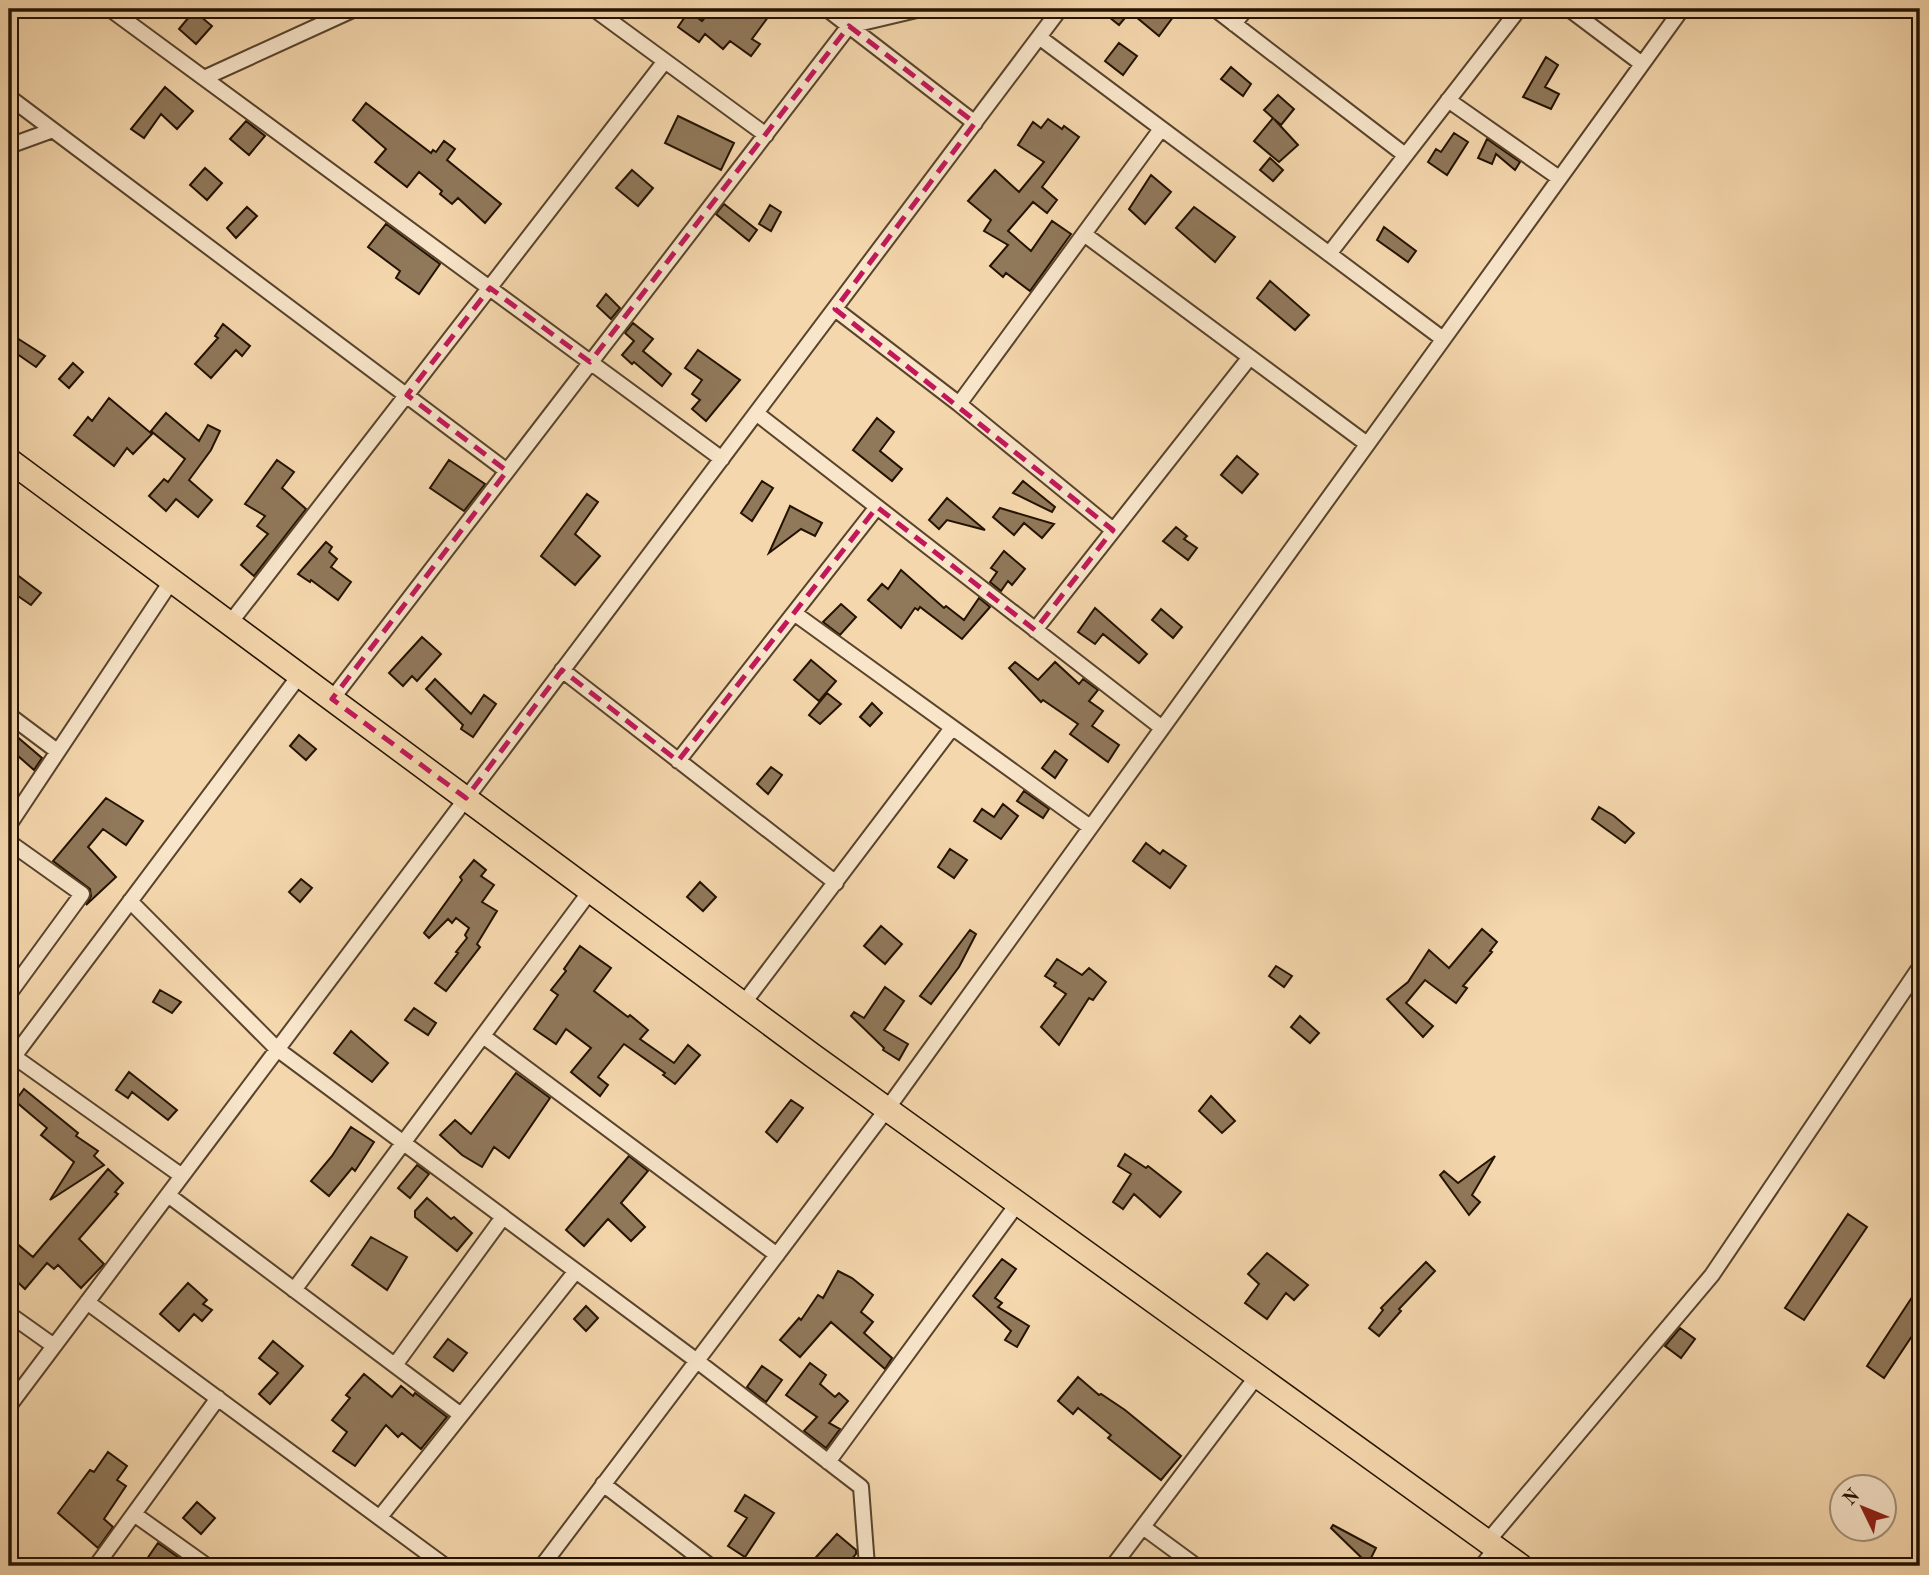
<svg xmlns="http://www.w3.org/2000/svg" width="1929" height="1575" viewBox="0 0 1929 1575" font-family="'Old Standard TT',serif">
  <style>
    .building { fill: #90785a; stroke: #231200; stroke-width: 2 }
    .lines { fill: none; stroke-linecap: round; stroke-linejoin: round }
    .street-casing { stroke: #58432b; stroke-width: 18 }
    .primary-casing { stroke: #231200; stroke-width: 26 }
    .street { stroke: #f8e5ca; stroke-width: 14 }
    .primary { stroke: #f5d7ad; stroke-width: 23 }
    .marked { fill: none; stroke: #c2185b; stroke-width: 5; stroke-dasharray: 14 9; stroke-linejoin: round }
  </style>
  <rect width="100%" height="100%" fill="#f5d7ad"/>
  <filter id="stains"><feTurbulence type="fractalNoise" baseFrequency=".00286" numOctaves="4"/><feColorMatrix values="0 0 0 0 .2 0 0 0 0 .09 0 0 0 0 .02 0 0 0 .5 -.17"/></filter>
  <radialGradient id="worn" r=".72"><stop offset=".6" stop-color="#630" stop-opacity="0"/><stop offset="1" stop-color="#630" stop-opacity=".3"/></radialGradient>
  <!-- building -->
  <path class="building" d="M712 9H774L752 39 760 44 751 56 730 41 723 49 705 34 699 42 678 27 689 11 702 21Z
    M1099 9H1179L1159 36 1130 12 1119 25Z
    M194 11 212 26 196 44 179 29Z
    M1119 43 1137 56 1123 75 1105 61Z
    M1546 57 1558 65 1545 87 1559 94 1551 109 1523 97Z
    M1231 67 1251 84 1243 96 1221 79Z
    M165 87 193 111 177 129 161 114 144 138 131 129Z
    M1278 95 1294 109 1281 125 1274 119 1298 145 1279 162 1254 141 1273 118 1264 110Z
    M366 103 431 153 433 150 436 152 444 141 455 149 447 160 501 204 485 223 458 198 452 204 440 194 442 191 419 172 407 187 375 162 386 149 353 120Z
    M678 116 734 143 721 170 665 143Z
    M1048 119 1062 129 1064 126 1079 137 1042 187 1057 200 1047 213 1033 202 1008 231 1031 251 1052 221 1071 234 1030 291 1006 273 1003 277 990 266 1008 245 984 231 991 220 968 201 995 170 1019 192 1044 162 1018 145 1033 122 1041 128Z
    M246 121 265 136 249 155 230 139Z
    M1454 133 1468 142 1447 175 1428 162 1436 149 1441 152Z
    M1487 139 1520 162 1515 170 1496 154 1492 164 1478 158Z
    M1270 158 1283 170 1273 181 1260 170Z
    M205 168 222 183 207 200 190 185Z
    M632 170 653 188 638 206 616 188Z
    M1151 175 1171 192 1145 224 1129 209Z
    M724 204 757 230 749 241 716 214Z
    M770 205 781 212 771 231 759 224Z
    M247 207 257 216 236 238 227 228Z
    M1194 207 1235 237 1215 262 1176 228Z
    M386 224 440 264 419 294 396 278 400 271 368 247Z
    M1384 227 1416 251 1408 262 1377 240Z
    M1270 281 1309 315 1295 330 1257 298Z
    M606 294 620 308 611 319 597 306Z
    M633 323 653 339 643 351 671 374 662 386 634 362 632 364 622 355 634 341 625 333Z
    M223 324 250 346 242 356 236 350 211 378 195 364 218 338 215 336Z
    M17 338 45 356 36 367 10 349Z
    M698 350 740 380 706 421 692 409 700 400 692 394 702 380 685 368Z
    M73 363 83 372 69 388 59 379Z
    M109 398 152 434 133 454 127 448 114 466 74 435 88 417 92 421Z
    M166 413 199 441 208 425 220 431 211 450 189 480 212 500 198 517 176 499 166 511 149 496 164 479 168 482 185 459 151 431Z
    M877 418 894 432 880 451 902 469 892 481 853 450Z
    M1237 456 1258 474 1242 493 1221 475Z
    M277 460 294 472 282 488 306 509 254 576 241 565 268 534 257 526 265 516 245 504Z
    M449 460 485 484 464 511 430 488Z
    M762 481 773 488 752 521 741 513Z
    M1023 481 1055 507 1052 512 1013 493Z
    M587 494 598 502 575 534 600 556 575 585 541 556Z
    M947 498 985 530 947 520 939 529 929 520Z
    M790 506 822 523 815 536 801 529 769 553Z
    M1000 508 1010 511 1054 524 1042 538 1024 523 1014 535 993 517Z
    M1176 527 1187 536 1184 539 1197 548 1188 560 1163 541Z
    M326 542 332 547 329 552 337 559 331 567 351 582 338 600 311 580 310 582 298 574Z
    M1004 551 1025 569 1012 585 1008 581 1001 591 990 582 997 572 991 568Z
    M901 570 944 608 946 606 964 620 979 598 990 607 962 639 920 607 918 610 915 608 901 628 868 600 882 584 888 589Z
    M16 574 41 593 31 605 9 590Z
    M841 604 856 617 840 635 823 622Z
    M1095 608 1147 654 1139 663 1103 634 1095 644 1078 632Z
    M1161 609 1182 627 1173 638 1152 620Z
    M422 637 441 654 417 681 412 676 403 686 389 673Z
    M811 660 836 681 819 701 794 680Z
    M1015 662 1038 680 1055 662 1079 684 1083 679 1098 690 1089 701 1103 711 1092 726 1119 745 1108 762 1070 734 1078 724 1043 700 1041 702 1009 668Z
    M435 679 471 714 484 695 496 704 473 737 461 729 463 725 426 689Z
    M827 693 841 704 820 724 809 715Z
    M872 703 882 713 870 726 860 717Z
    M15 735 42 758 34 770 18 756 9 767V742Z
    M299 735 316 749 306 760 290 746Z
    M1055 751 1067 760 1055 778 1042 768Z
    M771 767 782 775 768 794 757 784Z
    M1024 791 1049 809 1043 818 1017 801Z
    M106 798 143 821 126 845 103 829 88 847 116 877 86 905 91 896 90 889 53 861Z
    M1003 804 1018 816 1001 839 974 821 982 809 994 817Z
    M1599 807 1614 816 1634 833 1625 843 1592 819Z
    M1146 843 1160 854 1163 850 1186 866 1170 888 1133 861Z
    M950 849 967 860 954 878 938 867Z
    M474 860 486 870 481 876 494 885 482 902 497 911 477 944 480 947 446 991 435 983 458 953 456 952 467 938 465 935 469 928 456 918 452 923 448 919 429 938 424 933 462 880 460 877Z
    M301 879 312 888 300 902 289 892Z
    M700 882 716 897 703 911 687 897Z
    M881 926 902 944 885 964 864 946Z
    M1482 929 1497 942 1490 951 1492 952 1463 986 1467 988 1456 1003 1425 980 1406 1003 1433 1026 1423 1037 1387 999 1408 982 1429 950 1449 968Z
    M970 930 976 934 959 967 931 1004 920 996Z
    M580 946 611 968 594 991 628 1017 630 1015 648 1030 640 1039 674 1063 688 1045 700 1055 675 1084 663 1075 665 1073 624 1044 598 1077 608 1085 600 1096 571 1072 591 1048 566 1029 556 1044 534 1029 558 995 551 990 566 971 564 969Z
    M1057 959 1082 975 1089 968 1106 982 1093 1000 1089 998 1059 1045 1041 1027 1066 994 1054 986 1056 983 1045 976Z
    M1276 966 1292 976 1284 987 1269 976Z
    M885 987 904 1001 884 1030 908 1044 899 1060 883 1050 884 1048 851 1016 854 1012 864 1018Z
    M160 990 181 1002 172 1013 153 1002Z
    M414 1008 436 1023 428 1035 405 1020Z
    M1300 1016 1319 1033 1310 1043 1291 1027Z
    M351 1031 388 1063 372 1082 334 1053Z
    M129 1072 177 1110 168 1120 132 1092 128 1098 116 1090Z
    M516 1073 550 1098 509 1158 494 1147 482 1167 462 1155 440 1135 455 1120 471 1134Z
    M24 1089 78 1133 76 1136 98 1151 94 1156 104 1165 50 1200 74 1162 41 1135 47 1128 15 1101Z
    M1211 1096 1235 1121 1222 1133 1199 1111Z
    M791 1100 803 1108 777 1142 766 1132Z
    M351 1127 374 1142 355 1171 352 1168 329 1196 311 1181 332 1156Z
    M1125 1154 1146 1168 1148 1166 1181 1192 1160 1217 1134 1194 1123 1209 1113 1202 1131 1174 1118 1166Z
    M629 1156 648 1171 621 1203 645 1227 631 1241 608 1219 584 1246 566 1230Z
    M1495 1156 1472 1195 1480 1202 1469 1215 1440 1175 1444 1171 1458 1183Z
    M417 1165 429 1174 410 1198 398 1188Z
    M108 1169 123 1183 115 1192 118 1194 79 1239 104 1264 81 1288 58 1265 54 1269 47 1263 25 1289 9 1274V1237L33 1257Z
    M427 1198 451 1219 454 1217 472 1233 457 1251 415 1217V1211Z
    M1848 1214 1867 1227 1804 1320 1785 1308Z
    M371 1237 407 1257 387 1290 352 1265Z
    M1267 1253 1308 1285 1294 1300 1286 1293 1267 1319 1245 1303 1259 1284 1248 1274Z
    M1002 1259 1016 1269 995 1298 1002 1303 998 1307 1029 1326 1017 1347 1005 1340 1011 1331 973 1296Z
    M1426 1262 1435 1271 1399 1309 1401 1311 1379 1336 1369 1328 1383 1310 1381 1308Z
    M838 1271 852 1278 873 1295 861 1312 873 1322 864 1333 892 1358 885 1369 831 1322 800 1357 780 1340 799 1318 801 1320 818 1295 823 1298Z
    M188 1283 207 1300 203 1304 212 1310 202 1321 194 1314 179 1331 160 1314Z
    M1920 1285V1324L1884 1378 1867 1366Z
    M586 1306 598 1318 586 1331 574 1319Z
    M1680 1328 1695 1339 1681 1358 1665 1346Z
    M448 1339 467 1353 453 1371 434 1357Z
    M273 1341 303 1366 270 1404 259 1394 278 1373 259 1358Z
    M810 1363 826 1375 820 1384 835 1397 839 1393 848 1401 829 1423 840 1429 826 1448 804 1431 817 1417 786 1395Z
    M762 1366 782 1380 766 1402 747 1387Z
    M364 1374 392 1397 401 1386 413 1396 415 1393 447 1417 421 1449 402 1433 398 1437 386 1425 355 1466 333 1451 347 1432 332 1420 350 1398 346 1395Z
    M1078 1377 1099 1395 1101 1394 1125 1410 1181 1456 1161 1480 1108 1438 1111 1435 1078 1408 1073 1414 1058 1401Z
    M108 1452 127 1466 117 1480 126 1486 104 1519 113 1527 98 1548 58 1513 90 1470 94 1472Z
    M745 1495 774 1513 745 1557 728 1546 747 1518 735 1511Z
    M197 1502 215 1518 201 1534 183 1518Z
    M1333 1525 1376 1548 1368 1564 1331 1528Z
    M837 1534 856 1550V1554L846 1566H808Z
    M158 1543 182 1560 177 1566H142Z"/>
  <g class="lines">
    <!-- street casing -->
    <g class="street-casing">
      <path id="street" d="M110 9 722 459
        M594 9 766 135
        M827 9 975 123
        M1215 9 1405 155
        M1569 9 1642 64
        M9 11 15 9
        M1234 24 1246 9
        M1039 37 1443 339
        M204 78 355 9
        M9 97 507 471
        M1448 100 1559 178
        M9 146 53 130
        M1084 234 1367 444
        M1329 254 1519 9
        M835 309 959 404 1113 530
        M959 404 1161 129
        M756 413 1162 728
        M794 613 1090 827
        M230 623 665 61
        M1035 630 1250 357
        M562 670 836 883
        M332 699 849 26 921 9
        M9 715 57 751
        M678 761 877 507
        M9 825 172 580
        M9 842 82 894 9 994
        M130 901 277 1049 697 1361 861 1487 867 1566
        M743 1004 952 728
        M483 1036 777 1255
        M9 1053 182 1176
        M9 1063 299 676
        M168 1195 461 1415
        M294 1290 591 890
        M87 1302 445 1566
        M9 1314 54 1346
        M395 1365 503 1217
        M9 1406 1060 9
        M828 1462 1018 1203
        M603 1484 710 1566
        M134 1514 207 1566
        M380 1517 576 1271
        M1143 1527 1196 1566
        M1487 1542 1712 1275 1920 967
        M96 1566 218 1398
        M542 1566 887 1109 1682 9
        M1113 1566 1257 1376
        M1482 1566 1496 1548"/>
    </g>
    <!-- primary casing -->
    <g class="primary-casing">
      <path id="primary" d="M9 460 812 1055 1521 1566"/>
    </g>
    <!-- street -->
    <use href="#street" class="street"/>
    <!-- primary -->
    <use href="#primary" class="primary"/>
  </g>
  <!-- marked area -->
  <path class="marked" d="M849 26 975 123 835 309 1113 530 1035 630 877 507 678 761 562 670 466 798 332 699 507 471 407 395 490 288 590 362Z"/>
  <!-- margin -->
  <rect width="1929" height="1575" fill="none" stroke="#f5d7ad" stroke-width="35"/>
  <rect x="10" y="10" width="1908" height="1554" fill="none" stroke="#231200" stroke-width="3.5"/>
  <rect x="18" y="18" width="1894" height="1540" fill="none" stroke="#231200" stroke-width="2"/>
  <!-- north arrow -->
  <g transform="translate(1863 1508) rotate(313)"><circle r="33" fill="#f8e5ca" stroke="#a39179" stroke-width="2"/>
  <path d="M0-5L12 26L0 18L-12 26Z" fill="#8f2418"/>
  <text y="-10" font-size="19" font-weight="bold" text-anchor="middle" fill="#231200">N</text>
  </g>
  <rect width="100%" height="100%" filter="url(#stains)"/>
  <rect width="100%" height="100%" fill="url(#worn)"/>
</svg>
